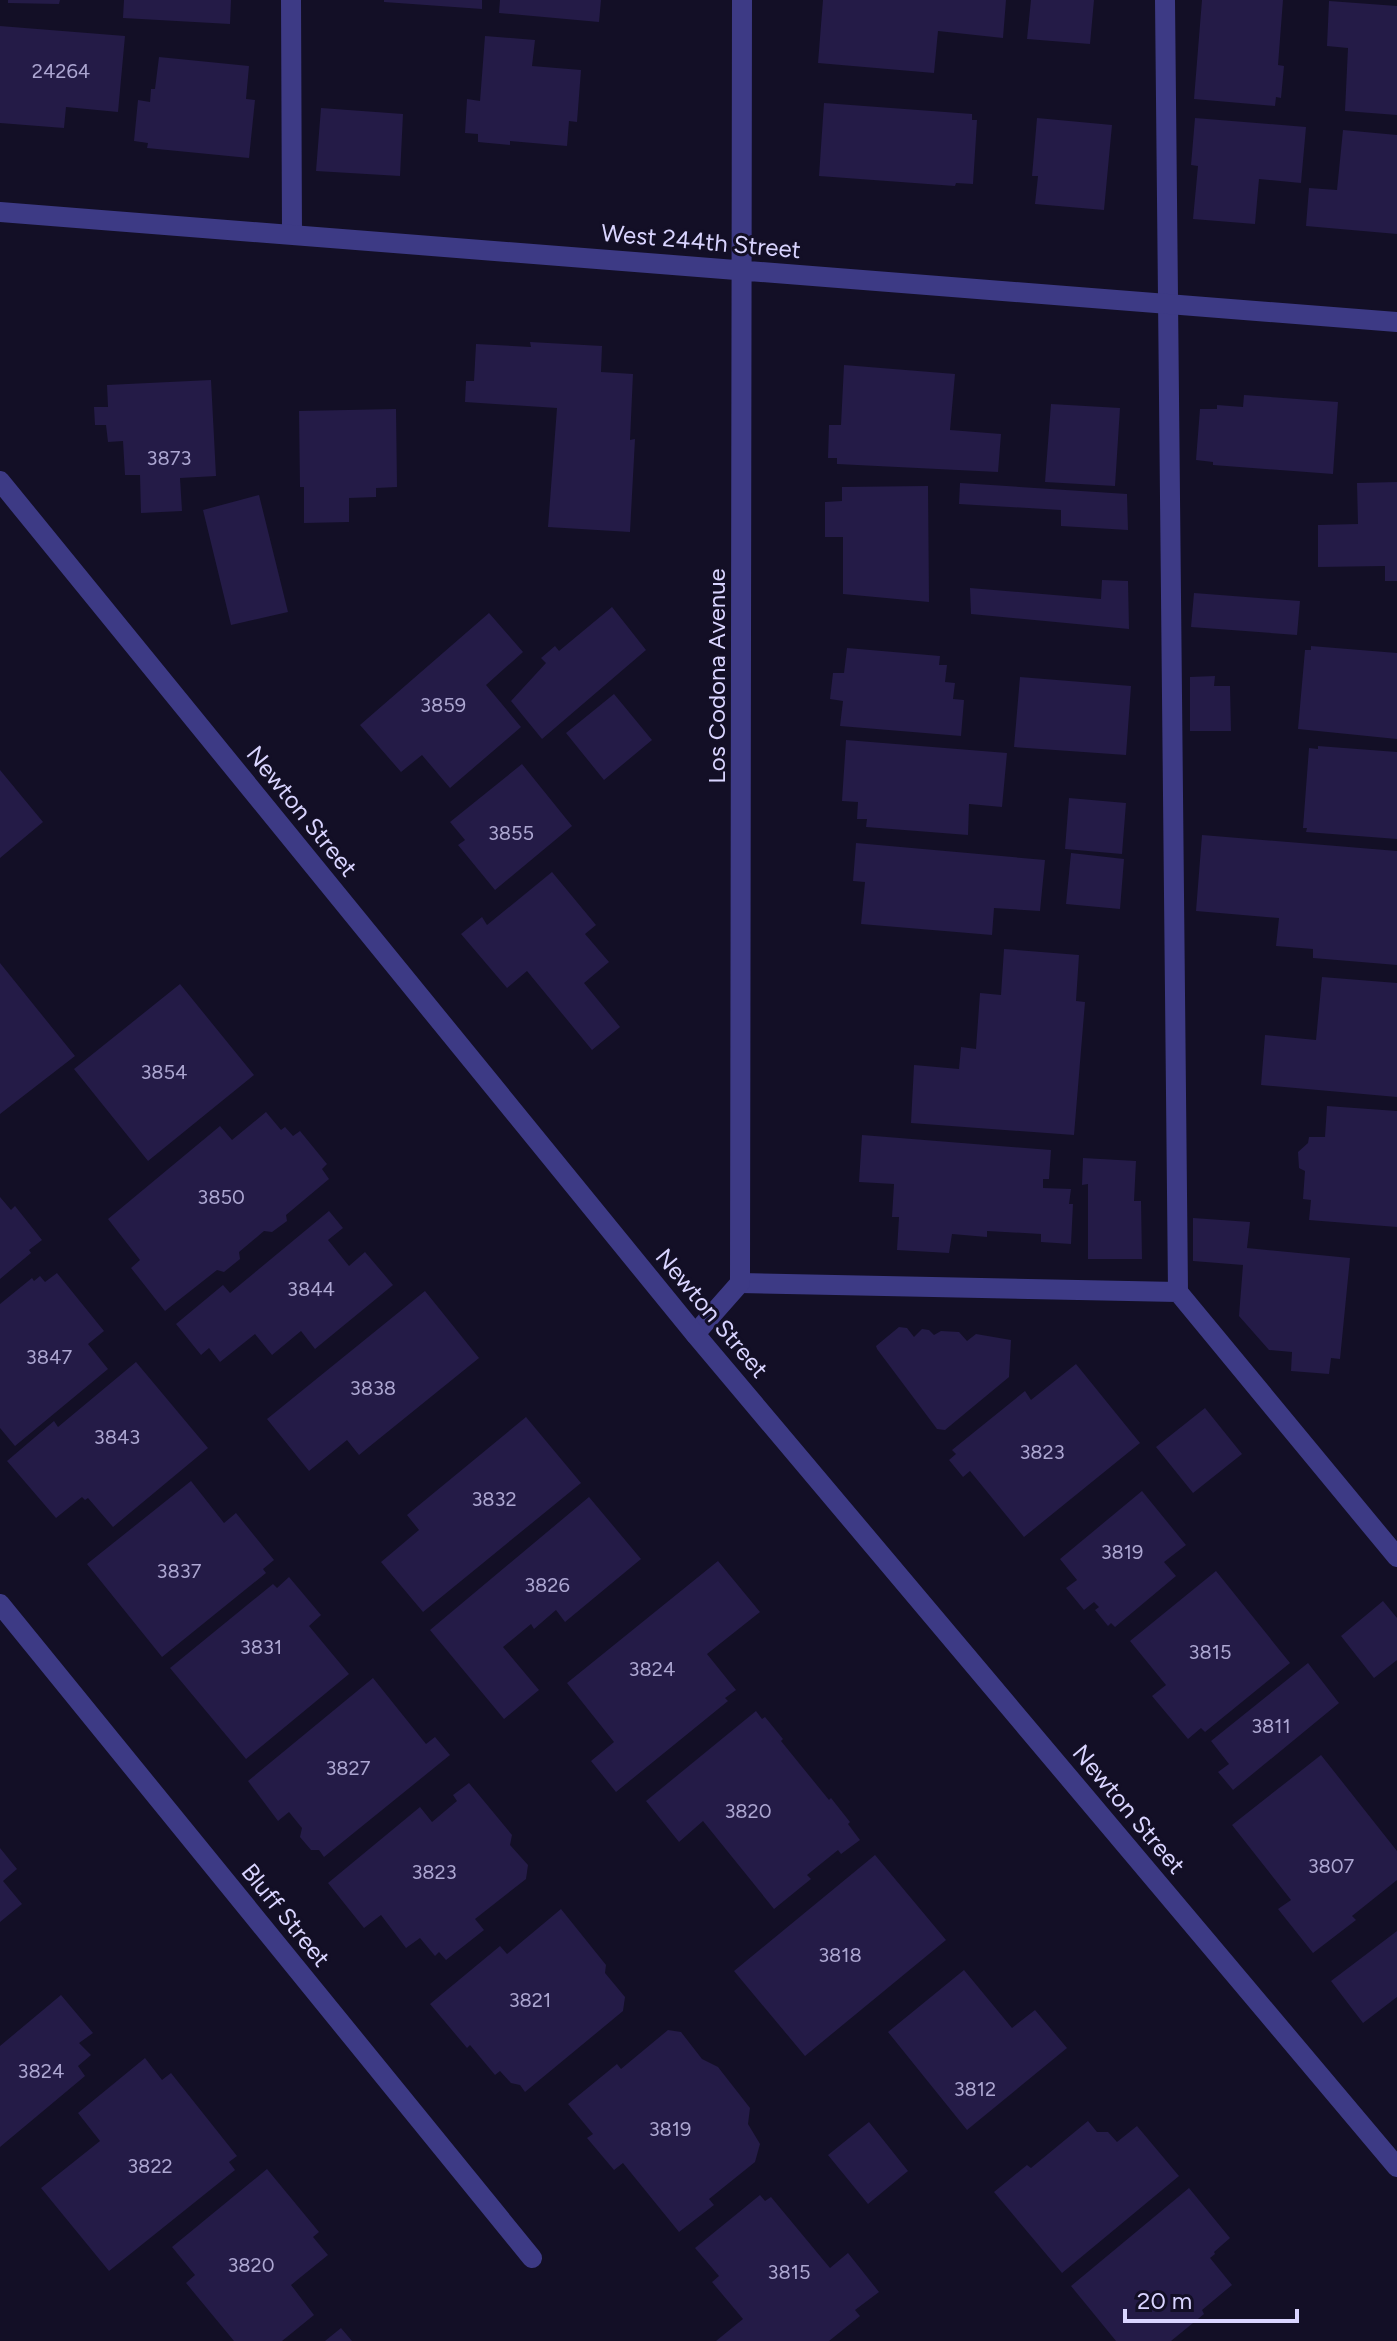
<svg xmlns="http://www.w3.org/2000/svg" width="1397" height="2341" viewBox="0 0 1397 2341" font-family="Figtree,sans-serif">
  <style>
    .building { fill: #241b47 }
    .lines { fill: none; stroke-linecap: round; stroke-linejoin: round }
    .service { stroke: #3d3a85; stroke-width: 20 }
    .minor { stroke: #3d3a85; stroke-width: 20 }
    .tertiary { stroke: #3d3a85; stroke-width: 20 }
    .labels { text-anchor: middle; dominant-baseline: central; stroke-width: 6; stroke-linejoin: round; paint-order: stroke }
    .number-label { font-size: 20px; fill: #aca6d1 }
    .street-label { font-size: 24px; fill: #d9d4ff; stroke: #130f26 }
  </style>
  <rect width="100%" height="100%" fill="#130f26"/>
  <!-- building -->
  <path class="building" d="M8 0H60L59 4 8 3Z
    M124 0H231L230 24 123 18Z
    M384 0H482V9L384 2Z
    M500 0H601L599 22 499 13Z
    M823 0H1006L1003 38 938 31 934 73 818 63Z
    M1031 0H1094L1090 44 1027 39Z
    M1202 0H1283L1278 65 1284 66 1281 98 1276 97 1275 106 1194 99Z
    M1329 1 1397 6V115L1345 111 1348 48 1327 46Z
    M0 26 125 36 118 112 66 107 64 128 0 123Z
    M485 36 535 40 532 66 581 70 577 122 569 121 567 146 510 141V145L478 142V134L465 133 467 99 480 101Z
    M159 57 249 66 246 99 255 100 249 158 147 148 148 143 134 141 138 100 150 102 151 89H155Z
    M824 103 972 114V120H977L973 184 956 183 955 186 819 176Z
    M321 108 403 114 400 176 316 171Z
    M1037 118 1112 125 1104 210 1035 204 1038 176H1032Z
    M1195 118 1306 127 1301 183 1259 179 1255 224 1193 219 1198 166 1191 165Z
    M1343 130 1397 135V234L1306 226 1309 188 1337 190Z
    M530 342 602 346 601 372 633 374 630 440 635 439 630 532 548 527 557 408 465 402 466 381H474L476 344 531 347Z
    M844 365 955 374 950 430 1001 434 998 472 837 464V458H828L829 425H841Z
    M211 380 216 476 180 478 182 511 141 513 140 475H125L123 441 108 442 106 425H95L94 407H108L107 385Z
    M1244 395 1338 402 1333 474 1213 465V462L1196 460 1200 409H1217V405L1243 407Z
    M1051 404 1120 408 1115 486 1045 482Z
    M396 409 397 487 376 488V497L349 498V522L304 523V487H300L299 411Z
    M1397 482V581H1385V566L1318 567V525L1358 524 1357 483Z
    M960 483 1127 494 1128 530 1061 526V510L959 504Z
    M928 486 929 602 843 594V537H825V502L842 501V487Z
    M259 495 288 612 231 625 203 510Z
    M1102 580 1128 581 1129 629 971 614 970 588 1101 599Z
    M1194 593 1300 601 1297 635 1191 627Z
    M612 607 646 650 542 739 511 701 546 663 541 658 555 646 559 651Z
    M489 613 523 652 486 685 521 727 450 788 422 755 401 772 360 725Z
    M1311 646 1397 653V739L1298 729 1305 650H1311Z
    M847 648 940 656 939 665H947L945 682 955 683 953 699 964 700 961 736 840 726 843 701 830 699 833 673H844Z
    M1215 676 1214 686H1230L1231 731H1190V677Z
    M1020 677 1131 686 1126 755 1014 747Z
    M614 694 652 740 604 780 566 733Z
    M846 740 1007 753 1002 807 969 804 968 835 866 827 867 819H857L858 802 842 801Z
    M1318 746 1397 752V839L1306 832 1307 828H1303L1309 748 1318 749Z
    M522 764 572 826 495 890 458 845 465 840 450 822Z
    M0 770 43 822 0 858Z
    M1069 798 1126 803 1122 854 1065 849Z
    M1202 835 1397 851V965L1313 958V949L1276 946 1279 918 1196 911Z
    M856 843 1045 860 1040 911 994 908 992 935 861 924 865 882 853 881Z
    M1071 853 1124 859 1120 909 1066 904Z
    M552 872 596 925 585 934 609 962 584 983 620 1027 592 1050 527 971 507 988 461 934 482 917 487 925Z
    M1004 949 1079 955 1076 1001 1085 1002 1074 1135 911 1123 914 1065 959 1069 961 1047 976 1049 980 993 1001 995Z
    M0 963 75 1056 0 1114Z
    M1322 977 1397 983V1097L1261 1085 1265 1035 1316 1040Z
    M180 984 254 1075 148 1161 74 1069Z
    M1327 1106 1397 1111V1227L1309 1220 1311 1200 1303 1199 1305 1171 1299 1168 1298 1152 1308 1143 1309 1137H1325Z
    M266 1112 281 1130 285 1127 293 1136 300 1131 327 1164 322 1169 329 1179 286 1215 287 1221 272 1232 264 1231 239 1252 240 1259 224 1272 217 1270 165 1311 131 1268 140 1260 108 1219 220 1126 232 1140Z
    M862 1135 1051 1150 1049 1179H1043V1188L1071 1189 1069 1204H1073L1071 1244 1041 1242V1234L987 1231V1237L952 1234 949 1253 897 1250 899 1217H892L894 1184 859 1182Z
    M1083 1158 1136 1161 1134 1201H1141L1142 1259H1088V1184L1082 1185Z
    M0 1197 11 1210 15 1206 42 1240 29 1250 31 1253 0 1279Z
    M329 1211 343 1228 328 1240 349 1266 365 1252 393 1285 315 1349 301 1331 272 1355 255 1334 220 1362 209 1348 201 1355 176 1324 223 1285 230 1293Z
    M1193 1218 1250 1222 1247 1248 1350 1258 1340 1359 1331 1358 1329 1374 1291 1371 1292 1352 1269 1350 1239 1316 1243 1265 1193 1261Z
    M57 1273 104 1331 88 1344 108 1369 15 1446 0 1428V1304L32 1278 34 1281 40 1276 45 1282Z
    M425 1291 479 1358 359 1455 347 1440 309 1471 267 1419Z
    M899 1327 907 1328 914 1337 922 1329 929 1330 934 1335 941 1331 959 1332 967 1341 976 1334 1011 1340 1009 1377 945 1430 937 1429 877 1349 876 1346Z
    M136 1362 208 1448 113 1527 88 1498 85 1500 82 1497 56 1518 7 1461 54 1421 58 1427Z
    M1076 1364 1140 1443 1024 1537 970 1471 963 1477 949 1460 956 1454 952 1450 1025 1391 1031 1400Z
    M1205 1408 1242 1454 1193 1493 1156 1447Z
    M526 1417 581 1483 423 1612 381 1562 419 1530 407 1515Z
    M191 1481 224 1523 236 1513 274 1560 263 1569 266 1573 162 1657 87 1564Z
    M1142 1491 1186 1545 1164 1562 1176 1576 1115 1627 1111 1623 1108 1626 1095 1610 1099 1607 1094 1602 1084 1610 1066 1588 1077 1580 1060 1559Z
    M589 1497 641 1559 565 1622 556 1610 534 1629 531 1624 503 1647 539 1690 504 1719 430 1630Z
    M718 1561 760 1612 707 1654 736 1690 725 1698 728 1701 616 1792 591 1761 614 1742 567 1683Z
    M1216 1571 1290 1663 1205 1732 1201 1728 1188 1739 1152 1696 1166 1685 1130 1641Z
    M289 1577 321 1615 309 1626 349 1674 246 1759 170 1668 273 1584 277 1588Z
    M1383 1601 1397 1618V1660L1374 1678 1341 1636Z
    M1308 1663 1339 1703 1233 1790 1218 1772 1229 1764 1211 1741Z
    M373 1678 426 1744 435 1737 450 1755 324 1857 319 1850H311L300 1837 302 1828 289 1812 278 1821 248 1781Z
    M756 1711 762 1719 765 1717 783 1739 781 1741 829 1800 831 1798 850 1822 848 1824 860 1840 841 1854 838 1850 807 1875 811 1879 774 1909 703 1821 679 1842 646 1801Z
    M1321 1755 1397 1851V1880L1352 1916 1356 1920 1313 1953 1278 1909 1291 1900 1232 1825Z
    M469 1783 512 1835 510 1845 528 1865 526 1879 475 1919 484 1930 446 1960 439 1952 435 1956 420 1938 406 1948 381 1915 364 1928 328 1883 420 1807 432 1822 457 1801 453 1795Z
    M0 1848 17 1869 3 1881 22 1904 0 1922Z
    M875 1855 946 1940 805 2056 734 1971Z
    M561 1909 606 1965 605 1973 625 1997 623 2011 525 2092 520 2085 511 2083 500 2071 495 2075 470 2045 467 2048 430 2004 500 1946 507 1954Z
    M1397 1931V1997L1363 2023 1331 1981Z
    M964 1970 1012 2028 1035 2010 1067 2048 967 2130 888 2032Z
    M61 1995 93 2033 79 2043 91 2055 78 2066 85 2076 0 2147V2046Z
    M668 2030 681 2032 702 2059 718 2067 750 2108 748 2124 760 2144 755 2162 709 2199 714 2205 679 2232 623 2163 614 2170 587 2138 593 2134 568 2104 617 2064 621 2069Z
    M145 2058 162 2080 171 2073 237 2156 229 2162 235 2170 109 2271 41 2188 100 2141 78 2113Z
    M1088 2121 1097 2132H1108L1117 2142 1137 2126 1179 2176 1062 2273 994 2192 1027 2165 1031 2168Z
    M869 2122 908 2171 868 2204 828 2155Z
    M267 2169 319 2232 313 2237 328 2255 291 2285 314 2315 282 2341H234L186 2283 195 2275 172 2247Z
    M1189 2188 1230 2238 1214 2252 1215 2254 1210 2258 1232 2285 1202 2310 1204 2314 1171 2341H1116L1071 2286Z
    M760 2195 765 2201 771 2197 830 2268 848 2253 879 2292 855 2310 860 2316 829 2341H716L743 2319 712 2282 719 2276 695 2248Z
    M341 2328 352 2341H325Z"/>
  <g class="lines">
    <!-- service -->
    <path class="service" d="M291 0 292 234
      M1165 0 1178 1292
      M740 1283 1178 1292 1397 1557"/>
    <!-- minor -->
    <path class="minor" d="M0 212 1397 322
      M695 1334 740 1283 742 0
      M0 1604 532 2258"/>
    <!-- tertiary -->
    <path class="tertiary" d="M0 481 695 1334 1397 2167"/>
  </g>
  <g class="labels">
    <!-- number labels -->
    <g class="number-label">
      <text x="61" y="71">24264</text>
      <text x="169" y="458">3873</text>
      <text x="443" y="705">3859</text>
      <text x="511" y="833">3855</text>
      <text x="164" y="1072">3854</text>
      <text x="221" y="1197">3850</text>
      <text x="311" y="1289">3844</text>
      <text x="49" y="1357">3847</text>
      <text x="373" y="1388">3838</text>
      <text x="117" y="1437">3843</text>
      <text x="1042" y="1452">3823</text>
      <text x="494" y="1499">3832</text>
      <text x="1122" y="1552">3819</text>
      <text x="179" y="1571">3837</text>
      <text x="547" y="1585">3826</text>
      <text x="261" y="1647">3831</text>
      <text x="1210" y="1652">3815</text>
      <text x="652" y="1669">3824</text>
      <text x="1271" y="1726">3811</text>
      <text x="348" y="1768">3827</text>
      <text x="748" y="1811">3820</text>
      <text x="1331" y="1866">3807</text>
      <text x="434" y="1872">3823</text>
      <text x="840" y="1955">3818</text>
      <text x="530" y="2000">3821</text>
      <text x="41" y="2071">3824</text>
      <text x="975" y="2089">3812</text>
      <text x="670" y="2129">3819</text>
      <text x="150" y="2166">3822</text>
      <text x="251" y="2265">3820</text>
      <text x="789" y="2272">3815</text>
    </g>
    <!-- street labels -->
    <g class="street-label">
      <text transform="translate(701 241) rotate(5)">West 244th Street</text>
      <text transform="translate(716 676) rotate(-90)">Los Codona Avenue</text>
      <text transform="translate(302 811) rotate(51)">Newton Street</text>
      <text transform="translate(712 1313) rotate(50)">Newton Street</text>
      <text transform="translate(1129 1809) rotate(50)">Newton Street</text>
      <text transform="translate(286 1915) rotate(51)">Bluff Street</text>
    </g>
  </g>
  <!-- scale -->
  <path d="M1125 2309v12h172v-12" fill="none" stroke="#d9d4ff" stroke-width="4"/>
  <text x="1137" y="2309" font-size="24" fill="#d9d4ff" stroke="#130f26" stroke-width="6" paint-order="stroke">20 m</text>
</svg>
